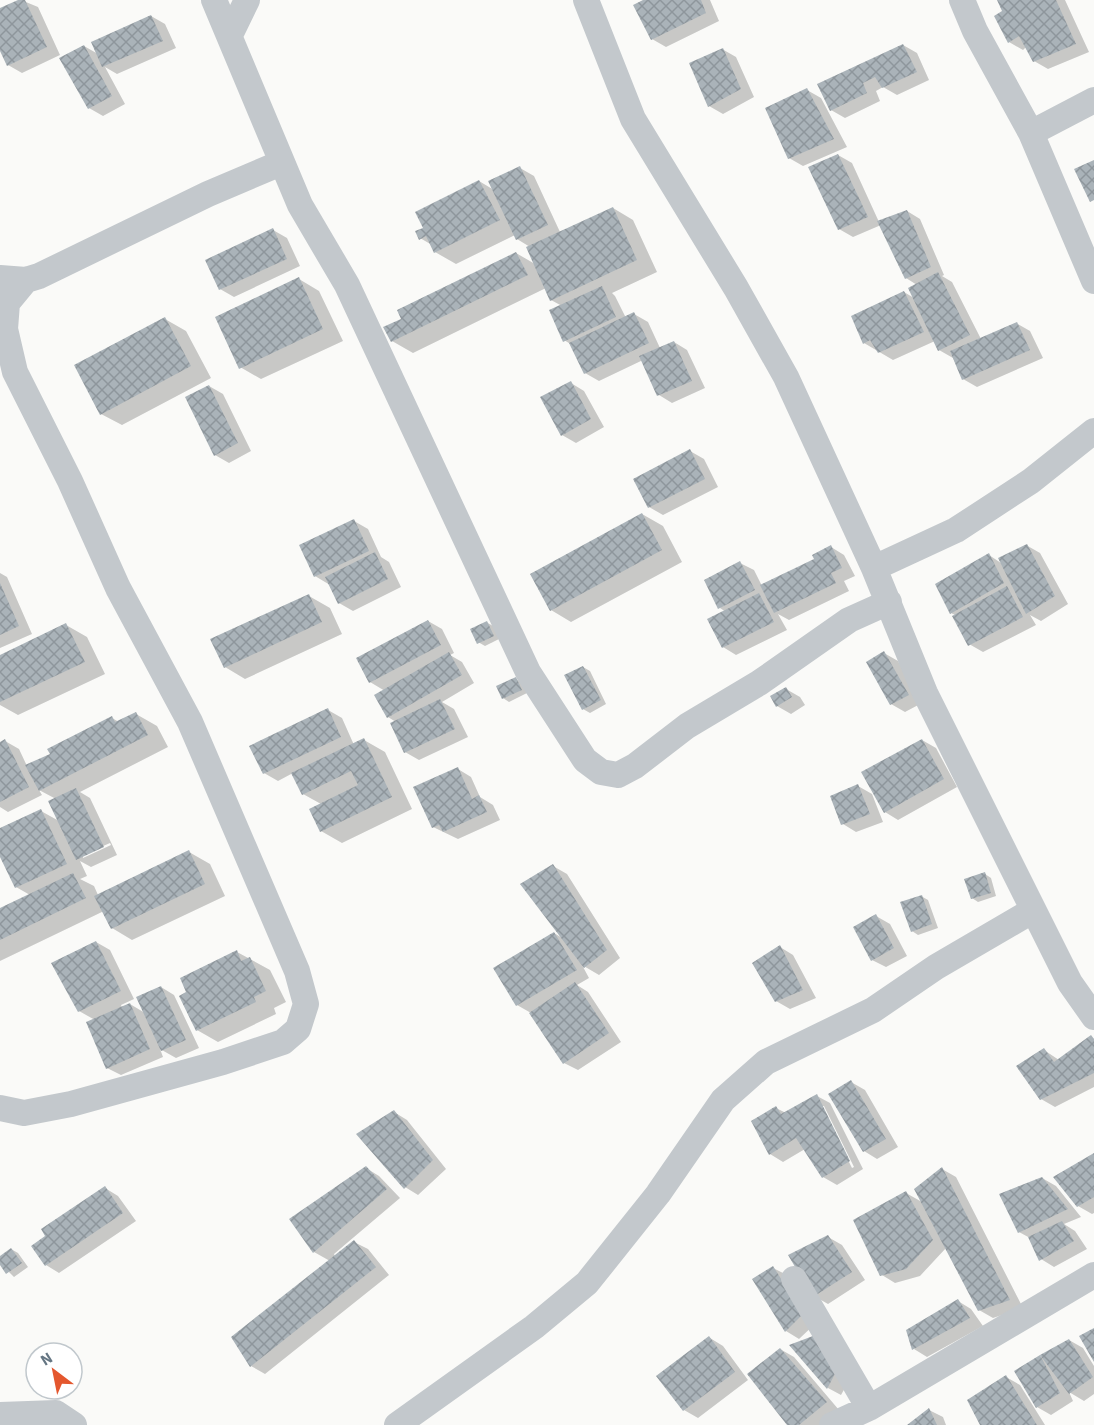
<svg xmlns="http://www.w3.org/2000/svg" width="1094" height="1425" viewBox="0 0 1094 1425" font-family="'Source Sans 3',sans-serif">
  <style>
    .shadow { fill: #0003; fill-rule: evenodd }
    .building { fill: url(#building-cross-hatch) }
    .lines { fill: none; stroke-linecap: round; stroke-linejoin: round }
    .minor { stroke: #c3c8cc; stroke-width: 26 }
  </style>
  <defs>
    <pattern id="building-cross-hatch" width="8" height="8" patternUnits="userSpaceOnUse" patternTransform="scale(1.5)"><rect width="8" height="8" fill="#aab3b9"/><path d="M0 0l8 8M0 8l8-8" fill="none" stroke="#8e969c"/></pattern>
  </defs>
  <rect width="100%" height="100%" fill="#fafaf8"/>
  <!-- shadow -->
  <path class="shadow" d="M21 0 38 7 60 55 22 73 8 65 0 48V10Z
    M646 0H710L719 21 666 47 652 39Z
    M998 0H1065L1089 52 1048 69 1034 61 1026 47 1023 50 1009 42 1004 11Z
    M151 16 165 24 176 48 117 74 105 67 125 104 103 116 89 108 84 46 98 54Z
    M903 45 917 53 929 80 897 95 883 87 876 91 880 101 845 118 831 110Z
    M722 49 736 57 754 97 723 114 709 106Z
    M807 90 821 98 847 147 803 166 789 158Z
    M838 155 852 163 879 222 907 211 920 219 944 275 942 276 952 282 981 339 1016 323 1030 331 1043 358 977 387 963 379 953 358 939 350 935 341 893 360 864 343 904 292 914 298 917 285 906 278 881 225 853 237 839 229Z
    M520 168 534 176 560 232 613 208 633 220 657 272 612 293 615 296 626 318 634 314 648 322 660 348 674 342 687 350 705 388 672 403 659 395 643 360 599 381 585 373 572 345 564 340 562 306 551 300 546 288 413 353 392 341 516 253 535 264 530 247 517 239 515 235 456 264 435 252 432 245 420 238 425 228 479 181 494 190Z
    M273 230 287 238 300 266 234 297 220 289Z
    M299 279 319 291 343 341 261 379 240 367Z
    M165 319 186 331 211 378 122 425 101 414Z
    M571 383 584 391 604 427 576 443 562 435Z
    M209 386 223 394 251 451 229 463 215 455Z
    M690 451 704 459 718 487 663 515 649 507Z
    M642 514 663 526 682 562 571 622 551 610Z
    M354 521 368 529 381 557 389 562 401 587 353 611 339 603 330 585 315 576Z
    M1026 545 1040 553 1068 604 1041 621 1030 615 1036 625 983 652 969 644 957 616 951 613 989 555 1001 563Z
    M831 547 844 555 855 576 844 581 849 591 789 620 778 614 787 630 736 655 723 647 726 612 720 608 740 563 754 570 762 586 816 559Z
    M0 573 7 577 32 634 0 648Z
    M309 596 330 608 342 634 245 679 225 667Z
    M428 621 442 629 454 653 450 655 462 662 474 683 442 702 454 709 468 737 419 760 405 752 396 722 388 717 376 696 385 691 370 682Z
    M486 622 493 626 499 639 485 646 478 642Z
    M66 625 87 637 105 674 18 715 0 705V656Z
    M884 653 898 661 922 703 905 712 891 704Z
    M583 667 590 671 606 704 590 713 583 709Z
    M516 679 522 682 527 693 509 702 503 698Z
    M786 689 800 697 805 705 791 714 777 706Z
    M328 710 342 718 354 745 364 740 385 752 412 809 342 843 321 831V804L303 794 293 773 278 781 264 773Z
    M136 714 157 726 168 747 80 792 90 798 117 855 91 867 80 861 87 876 80 879 94 886 98 895 189 852 210 864 225 896 132 940 112 928 104 911 0 961V909L30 895 16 887 0 853V830L41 811 59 821 56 799 39 790 42 795 8 812 0 807V743L5 741 19 749 27 766 52 755 112 718 119 722ZM110 843 111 845 83 858V855Z
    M922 740 936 748 957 787 898 820 885 812Z
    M458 769 471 777 480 797 493 805 500 820 458 839 433 827Z
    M858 786 872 794 883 822 856 832 843 824Z
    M553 866 567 874 620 958 599 975 582 965 589 978 577 985 588 992 621 1042 578 1070 564 1063 531 1013 517 1005 554 933 564 939Z
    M985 874 991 878 996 896 978 902 972 898Z
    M921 896 928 900 938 928 918 935 912 931Z
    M876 916 890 924 907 956 886 967 872 960Z
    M96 942 110 950 134 999 121 1005 122 1008 130 1004 145 1013 161 987 174 995 199 1048 176 1058 160 1049 163 1057 121 1075 107 1068 95 1020 79 1011Z
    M780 947 793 955 816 998 790 1009 776 1001Z
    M237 952 270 970 286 1002 274 1008 276 1014 218 1042 197 1030Z
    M1091 1037 1094 1039V1087L1055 1107 1041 1099 1044 1050 1059 1060Z
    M851 1082 865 1090 898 1147 877 1159 864 1151Z
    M817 1096 830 1103 863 1169 837 1185 823 1177 805 1149 783 1162 770 1154 776 1108 786 1113ZM821 1106H824L854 1167 852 1168Z
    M394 1112 407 1120 446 1169 418 1195 405 1187Z
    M1094 1155V1213L1092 1214 1078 1206Z
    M366 1168 379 1176 400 1198 334 1254 335 1256 354 1242 368 1249 389 1275 265 1374 251 1366 330 1261 314 1252Z
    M942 1169 956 1177 1023 1308 993 1318 979 1310 946 1248 920 1276 895 1283 882 1275 906 1193 922 1202Z
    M1042 1178 1056 1186 1081 1217 1064 1224 1075 1231 1087 1249 1054 1267 1041 1259 1030 1238 1019 1232Z
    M105 1188 118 1196 136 1221 59 1273 46 1265 47 1236Z
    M828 1237 842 1245 865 1280 828 1304 814 1296Z
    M11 1249 18 1253 28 1267 14 1277 0 1263V1258Z
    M773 1268 787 1275 816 1323 799 1339 786 1331Z
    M958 1301 971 1309 983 1326 927 1357 914 1349Z
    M710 1338 723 1346 748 1380 698 1418 684 1410Z
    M1069 1340 1083 1348 1094 1366V1394L1084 1401 1069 1392 1073 1401 1051 1415 1037 1407 1016 1372Z
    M792 1345 850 1379 841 1395 828 1388Z
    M780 1349 794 1357 839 1410 822 1425H789Z
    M1006 1377 1020 1385 1045 1425H982Z
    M929 1410 943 1417 946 1425H909Z"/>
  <!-- building -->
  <path class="building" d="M18 0H25L47 47 7 66 0 51V8Z
    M643 0H701L706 13 651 40 633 5Z
    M997 0H1056L1076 44 1033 62 1019 36 1008 43 994 16 1002 11Z
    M151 15 163 41 102 67 91 42Z
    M903 44 917 72 882 88 875 77 863 83 867 93 830 111 817 84Z
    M84 45 112 96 88 109 59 58Z
    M723 48 741 89 708 107 689 63Z
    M807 88 834 139 788 159 765 108Z
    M838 154 868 217 838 230 808 167Z
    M1094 160V200L1090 202 1074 169Z
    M520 166 548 225 516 240 488 181Z
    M479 180 500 220 434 253 426 236 419 240 415 231 423 228 415 212Z
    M613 207 637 260 550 301 526 247Z
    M907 210 931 267 905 279 877 221Z
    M273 228 287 259 219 290 205 260Z
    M516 252 528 275 391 342 383 327 401 319 397 310Z
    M938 272 970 335 938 351 908 288Z
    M299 277 323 329 239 369 215 317Z
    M602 286 616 317 563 342 549 310Z
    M904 291 924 332 878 353 870 340 863 344 851 316Z
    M634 312 649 343 584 374 569 343Z
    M165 317 191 366 100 415 74 365Z
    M1017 322 1030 350 962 380 950 351Z
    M674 341 692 381 657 396 639 356Z
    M571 381 591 419 561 436 540 397Z
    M209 385 238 443 214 456 185 397Z
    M690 449 705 479 648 508 633 479Z
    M642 513 662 550 550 611 530 574Z
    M354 519 369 551 314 577 299 545Z
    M1027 544 1055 596 1026 614 998 558Z
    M831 545 842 568 831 573 836 583 774 613 760 585 814 559 812 555Z
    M375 552 388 579 338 604 325 577Z
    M989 553 1004 583 950 614 935 584Z
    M740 561 755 590 718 609 704 580Z
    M0 583 19 626 0 635Z
    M1007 586 1023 617 968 646 952 616Z
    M759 593 774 622 722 648 707 619Z
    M309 594 322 622 224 668 210 639Z
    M428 620 441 645 369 683 356 658Z
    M487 621 494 636 477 644 470 629Z
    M66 623 85 662 0 702V655Z
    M884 651 909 695 890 705 866 662Z
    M449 652 462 675 387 718 374 695Z
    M583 666 601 700 582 710 564 675Z
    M516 677 522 690 502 699 496 686Z
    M786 687 792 697 776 707 770 696Z
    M440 699 455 729 404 753 390 723Z
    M328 708 341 737 263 774 249 746Z
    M136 712 148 735 39 791 25 765 50 754 47 749 112 716 115 722Z
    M364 738 392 797 320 832 309 809 358 785 351 771 302 795 291 773Z
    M5 739 29 787 0 802V742Z
    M922 739 944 779 884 813 861 772Z
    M458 767 472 799 479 795 487 812 443 832 439 825 432 828 413 787Z
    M858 784 870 814 841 825 830 796Z
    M76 788 104 847 76 860 48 801Z
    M41 809 67 864 15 888 0 857V828Z
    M189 850 205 884 111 929 94 896Z
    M553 864 607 950 584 968 520 884Z
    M985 872 991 893 971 899 964 879Z
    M73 873 86 898 0 940V908Z
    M922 895 932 924 911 932 900 902Z
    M876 914 894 948 871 961 853 927Z
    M554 932 577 970 516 1006 493 968Z
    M96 941 121 991 78 1012 51 963Z
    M780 945 803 990 775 1002 752 963Z
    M237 950 241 961 250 957 266 991 254 997 256 1002 196 1031 179 996 186 992 180 978Z
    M575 982 609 1033 563 1064 529 1013Z
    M161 986 186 1040 161 1051 136 997Z
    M130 1003 150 1049 106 1069 86 1022Z
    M1091 1035 1094 1039V1073L1040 1100 1016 1066 1044 1048 1054 1062Z
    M851 1080 886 1139 863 1152 828 1094Z
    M817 1094 850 1161 822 1178 796 1138 769 1155 751 1121 776 1106 781 1114Z
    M394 1110 433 1160 404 1189 356 1134Z
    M1094 1153V1197L1077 1207 1053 1177Z
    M366 1166 387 1189 313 1253 289 1219Z
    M942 1167 1010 1300 978 1311 914 1189Z
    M1042 1177 1068 1209 1018 1233 999 1194Z
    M105 1186 123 1213 45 1266 31 1246 45 1236 41 1229Z
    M906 1191 933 1240 906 1269 880 1276 853 1220Z
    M1062 1221 1074 1241 1039 1261 1028 1237Z
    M828 1235 852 1272 813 1297 788 1255Z
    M354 1240 376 1267 250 1367 231 1337Z
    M11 1248 22 1263 6 1274 0 1265V1256Z
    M773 1266 803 1314 785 1332 752 1279Z
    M958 1299 970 1318 912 1350 906 1330Z
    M1094 1328V1362L1079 1336Z
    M709 1336 735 1372 683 1411 656 1376Z
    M813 1336 837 1370 827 1389 789 1345Z
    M1069 1339 1093 1377 1069 1394 1040 1355 1060 1393 1036 1408 1014 1371 1040 1355Z
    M780 1348 827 1402 799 1425H787L747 1374Z
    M1006 1375 1037 1425H980L967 1400Z
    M929 1408 937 1425H907Z"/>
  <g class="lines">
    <!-- minor -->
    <path class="minor" d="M214 0 300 205 347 285 528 672 585 760 601 772 618 775 635 766 687 726 759 683 849 620 889 602
      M586 0 633 119 736 288 786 377 874 568 925 693 1070 983 1094 1017
      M962 0 975 31 1031 133 1094 281
      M230 35 247 0
      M1031 133 1094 100
      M0 278 26 280 39 276 208 194 281 163
      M874 568 956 530 1031 481 1094 431
      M0 1108 24 1113 71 1104 223 1062 283 1042 298 1029 306 1004 297 971 190 722 118 588 70 481 15 372 5 329 7 303 26 280
      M794 1279 869 1408
      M0 1415 56 1413 74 1425
      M397 1425 534 1327 587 1283 658 1194 723 1100 766 1062 873 1010 936 967 1032 911
      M832 1425 869 1408 1094 1275"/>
  </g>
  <!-- north arrow -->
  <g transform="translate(54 1371) rotate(328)"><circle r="28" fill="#ffffff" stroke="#c1c8cd" stroke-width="1.5"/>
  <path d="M0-4.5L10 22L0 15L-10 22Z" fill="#e4572e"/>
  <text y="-9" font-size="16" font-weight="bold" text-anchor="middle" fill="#657683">N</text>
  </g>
</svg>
